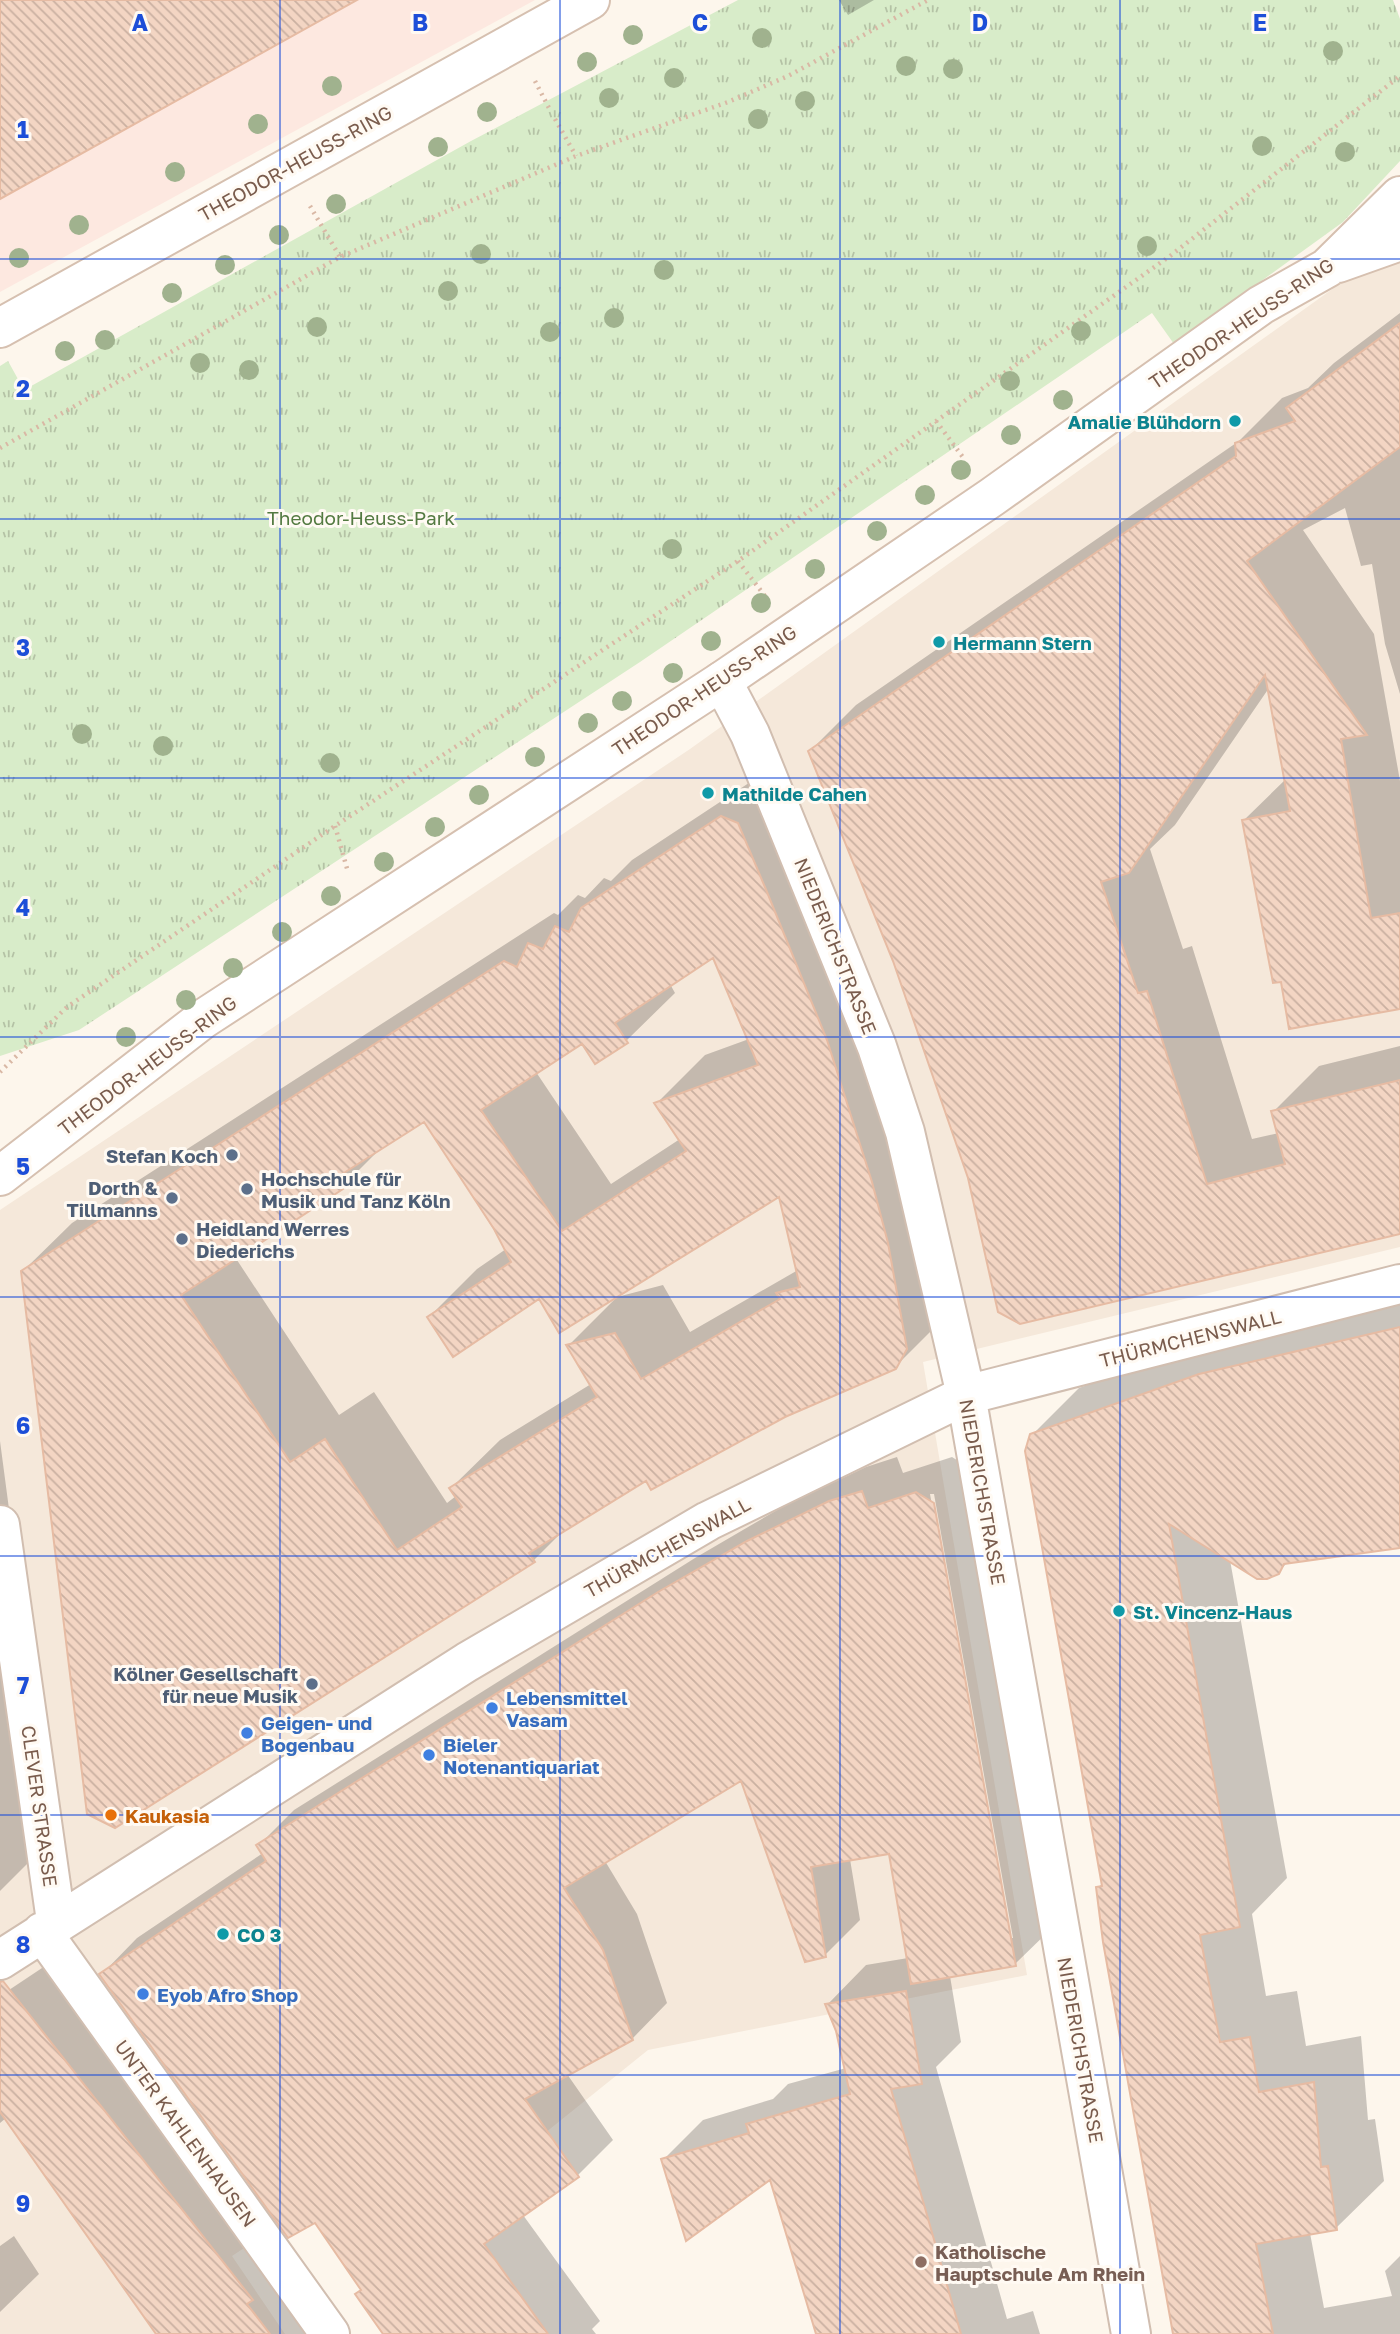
<svg xmlns="http://www.w3.org/2000/svg" width="1400" height="2334" viewBox="0 0 1400 2334" font-family="'Golos Text',sans-serif">
  <style>
    .residential { fill: #f5e8da }
    .commercial { fill: #fde8e0 }
    .park { fill: url(#park-tufts) }
    .shadow { fill: #0003; fill-rule: evenodd }
    .building { fill: url(#building-back-hatch); stroke: #e6bba3; stroke-width: 2; fill-rule: evenodd }
    .lines { fill: none; stroke-linecap: round; stroke-linejoin: round }
    .minor-casing { stroke: #d1beb0; stroke-width: 42 }
    .secondary-casing { stroke: #d6c0b0; stroke-width: 42 }
    .path { stroke: #d9b8a5; stroke-width: 4.5; stroke-dasharray: 2 5; stroke-linecap: butt }
    .minor { stroke: #fff; stroke-width: 38 }
    .secondary { stroke: #fff; stroke-width: 38 }
    .tree { fill: #a0b28e }
    .grid { fill: none; stroke: #1d4ed8; stroke-width: 2; stroke-opacity: 0.55 }
    .culture-dot { fill: #0f9aa8; stroke: #fffaf3; stroke-width: 2.5 }
    .service-dot { fill: #5c6f8a; stroke: #fffaf3; stroke-width: 2.5 }
    .shop-dot { fill: #3f7fe0; stroke: #fffaf3; stroke-width: 2.5 }
    .food-dot { fill: #e8710a; stroke: #fffaf3; stroke-width: 2.5 }
    .education-dot { fill: #8d6e63; stroke: #fffaf3; stroke-width: 2.5 }
    .labels { text-anchor: middle; dominant-baseline: central; stroke-width: 6; stroke-linejoin: round; paint-order: stroke }
    .street-label { font-size: 19px; fill: #7a5c4d; stroke: #fffaf3 }
    .culture-label { font-size: 19px; font-weight: bold; fill: #0d838f; stroke: #fffaf3; text-anchor: start }
    .park-label { font-size: 19px; fill: #537a41; stroke: #fffaf3 }
    .service-label { font-size: 19px; font-weight: bold; fill: #4e5e75; stroke: #fffaf3; text-anchor: end }
    .shop-label { font-size: 19px; font-weight: bold; fill: #366cbe; stroke: #fffaf3; text-anchor: start }
    .food-label { font-size: 19px; font-weight: bold; fill: #c56008; stroke: #fffaf3; text-anchor: start }
    .education-label { font-size: 19px; font-weight: bold; fill: #785e54; stroke: #fffaf3; text-anchor: start }
    .grid-label { font-size: 23px; text-anchor: middle; font-weight: bold; fill: #1d4ed8; stroke: #fffaf3; stroke-width: 6; stroke-linejoin: round; paint-order: stroke }
  </style>
  <defs>
    <pattern id="park-tufts" width="24" height="20" patternUnits="userSpaceOnUse" patternTransform="scale(1.75)"><rect width="24" height="20" fill="#d8ecc9"/><path d="M3 7l-1-3M5 7V3M7 7l1-3M15 17l-1-3M17 17v-4M19 17l1-3" fill="none" stroke="#b4c2a5"/></pattern>
    <pattern id="building-back-hatch" width="6" height="6" patternUnits="userSpaceOnUse" patternTransform="scale(1.75)"><rect width="6" height="6" fill="#f3d5c3"/><path d="M-1 5l2 2M0 0l6 6M5-1l2 2" fill="none" stroke="#cab0a1"/></pattern>
  </defs>
  <rect width="100%" height="100%" fill="#fdf6ec"/>
  <!-- residential -->
  <path class="residential" d="M1377 257H1400V1247L923 1362 1027 1975 648 2050 499 2170 460 2106 232 2256 285 2334H0V1210L690 749Z"/>
  <!-- commercial -->
  <path class="commercial" d="M0 0H535L0 292Z"/>
  <!-- park -->
  <path class="park" d="M738 0H1393L1400 19V161L1343 222 1174 344 1152 313 640 662 79 1030 0 1056V366L8 361 24 390 471 141Z"/>
  <!-- shadow -->
  <path class="shadow" d="M839 0H874L848 15Z
    M1400 313V694L1385 644 1372 564 1361 566 1345 508 1303 530 1374 634 1400 781V1007L1282 979 1244 820 1286 779 1269 688 1175 825 1150 849 1183 949 1192 946 1252 1139 1279 1133 1273 1112 1319 1066 1400 1046V1232L970 1177 870 896 810 751 856 705 1239 441 1282 398 1308 388 1334 363Z
    M770 769 944 1318 895 1367 647 1479 567 1527 534 1560 115 1826 23 1271 72 1223 554 913 558 915 578 895 585 898 604 878 611 881 632 860ZM714 955 749 1039 705 1055 657 1103 680 1139 611 1184 536 1072 582 1041H626L675 993 670 984ZM424 1120 506 1249 477 1269 429 1317 780 1194 798 1270 690 1332 663 1285 617 1297 569 1345 591 1384 500 1440 451 1488 456 1496 447 1503 374 1392 339 1415 235 1257 342 1187 384 1145Z
    M1400 1291V1546L1289 1561 1278 1572 1230 1560 1287 1878 1252 1914 1266 1996 1297 1991 1306 2046 1361 2036 1368 2120 1375 2119 1384 2181 1336 2228 1310 2233 1324 2308 1392 2296 1385 2271 1400 2256V2334H1177L1098 1888 1103 1883 1032 1435 1079 1388 1248 1328Z
    M0 1441 51 1826 37 1854 0 1891Z
    M897 1457 903 1473 952 1457 968 1467 1051 1929 1015 1964 950 1976 961 2042 936 2067 1007 2319 1033 2311 1040 2334H817L771 2178 663 2160 703 2120 773 2099 788 2084 846 2068 837 2031 827 2005 866 1965 908 1958 890 1852 850 1859 860 1920 825 1955 742 1779 605 1861 637 1914 667 2003 632 2039 567 2074 613 2140 578 2175 523 2215 600 2321 592 2329 596 2334H385L362 2289 315 2221 102 1974 137 1938 263 1853 259 1845 294 1810 695 1558 784 1506 866 1467ZM930 1494H934L1013 1938H1009Z
    M45 1966 334 2334H158L6 2118 0 2123V1996Z
    M14 2236 39 2274 0 2312V2246Z"/>
  <!-- building -->
  <path class="building" d="M0 0H357L0 199Z
    M1400 323V447L1247 561 1367 735 1341 739 1371 918 1400 913V1009L1289 1029 1281 982 1273 983 1242 820 1290 811 1265 675 1129 873 1101 882 1138 993 1147 991 1207 1184 1285 1164 1271 1111 1400 1080V1234L1020 1324 998 1312 968 1178 893 961 808 751 1236 456 1235 443 1295 421 1286 408Z
    M721 816 738 823 767 892 827 1040 872 1182 888 1243 907 1349 896 1369 785 1417 651 1490 646 1481 529 1553 535 1562 115 1828 87 1814 21 1271 504 961 517 967 528 943 543 949 555 926 569 932 581 908ZM713 958 758 1065 654 1103 686 1151 562 1231 481 1110 582 1044 595 1064 628 1043 615 1023ZM424 1122 494 1229 511 1262 427 1317 453 1357 539 1299 559 1333 779 1197 800 1287 776 1293 780 1299 641 1379 615 1333 566 1345 597 1397 449 1488 462 1507 397 1550 325 1439 290 1462 181 1295 343 1189 336 1178Z
    M1400 1327V1548L1284 1564 1279 1574 1267 1579H1257L1169 1524 1240 1927 1200 1935 1220 2042 1250 2037 1259 2092 1314 2082 1321 2167 1328 2166 1337 2230 1256 2244 1273 2334H1173L1103 1942 1096 1887 1102 1886 1025 1451 1030 1434 1199 1374Z
    M862 1491 868 1508 916 1492 934 1503 1016 1966 911 1984 889 1854 811 1867 826 1957 805 1962 741 1781 564 1888 603 1950 633 2040 525 2099 579 2177 484 2244 548 2334H383L355 2294 361 2290 315 2223 288 2238 99 1974 266 1861 256 1845 327 1800 658 1592 747 1541 829 1501Z
    M3 1981 253 2300 247 2304 270 2334H156L0 2112V1982Z
    M906 1991 922 2084 891 2089 961 2334H816L770 2180 686 2241 661 2159 749 2133 746 2124 850 2094 836 2031 825 2004Z"/>
  <g class="lines">
    <!-- minor casing -->
    <g class="minor-casing">
      <path id="minor" d="M722 681 750 734 877 1047 905 1132 966 1395 1131 2334
        M0 1525 56 1921
        M42 1932 330 2334
        M0 1960 467 1662 708 1521 966 1395 1400 1284"/>
    </g>
    <!-- secondary casing -->
    <g class="secondary-casing">
      <path id="secondary" d="M1338 263 1400 241
        M0 328 590 0
        M0 1176 203 1019 722 681 992 497 1261 305 1327 268 1400 196"/>
    </g>
    <!-- path -->
    <path class="path" d="M535 81 549 108
      M555 119 576 156
      M310 206 340 257
      M936 421 965 460
      M0 448 340 257 576 156 728 102 788 76 928 0
      M738 561 765 596
      M335 826 348 872
      M0 1072 67 1007 335 826 738 561 1170 256 1400 76"/>
    <!-- minor -->
    <use href="#minor" class="minor"/>
    <!-- secondary -->
    <use href="#secondary" class="secondary"/>
  </g>
  <!-- trees -->
  <g class="tree">
    <circle cx="633" cy="35" r="10"/>
    <circle cx="762" cy="38" r="10"/>
    <circle cx="1333" cy="51" r="10"/>
    <circle cx="587" cy="62" r="10"/>
    <circle cx="906" cy="66" r="10"/>
    <circle cx="953" cy="69" r="10"/>
    <circle cx="674" cy="78" r="10"/>
    <circle cx="332" cy="86" r="10"/>
    <circle cx="609" cy="98" r="10"/>
    <circle cx="805" cy="101" r="10"/>
    <circle cx="487" cy="112" r="10"/>
    <circle cx="758" cy="119" r="10"/>
    <circle cx="258" cy="124" r="10"/>
    <circle cx="1262" cy="146" r="10"/>
    <circle cx="438" cy="147" r="10"/>
    <circle cx="1345" cy="152" r="10"/>
    <circle cx="175" cy="172" r="10"/>
    <circle cx="336" cy="204" r="10"/>
    <circle cx="79" cy="225" r="10"/>
    <circle cx="279" cy="235" r="10"/>
    <circle cx="1147" cy="246" r="10"/>
    <circle cx="481" cy="254" r="10"/>
    <circle cx="19" cy="258" r="10"/>
    <circle cx="225" cy="265" r="10"/>
    <circle cx="664" cy="270" r="10"/>
    <circle cx="448" cy="291" r="10"/>
    <circle cx="172" cy="293" r="10"/>
    <circle cx="614" cy="318" r="10"/>
    <circle cx="317" cy="327" r="10"/>
    <circle cx="1081" cy="331" r="10"/>
    <circle cx="550" cy="332" r="10"/>
    <circle cx="105" cy="340" r="10"/>
    <circle cx="65" cy="351" r="10"/>
    <circle cx="200" cy="363" r="10"/>
    <circle cx="249" cy="370" r="10"/>
    <circle cx="1010" cy="381" r="10"/>
    <circle cx="1063" cy="400" r="10"/>
    <circle cx="1011" cy="435" r="10"/>
    <circle cx="961" cy="470" r="10"/>
    <circle cx="925" cy="495" r="10"/>
    <circle cx="877" cy="531" r="10"/>
    <circle cx="672" cy="549" r="10"/>
    <circle cx="815" cy="569" r="10"/>
    <circle cx="761" cy="603" r="10"/>
    <circle cx="711" cy="641" r="10"/>
    <circle cx="673" cy="673" r="10"/>
    <circle cx="622" cy="701" r="10"/>
    <circle cx="588" cy="723" r="10"/>
    <circle cx="82" cy="734" r="10"/>
    <circle cx="163" cy="746" r="10"/>
    <circle cx="535" cy="757" r="10"/>
    <circle cx="330" cy="763" r="10"/>
    <circle cx="479" cy="795" r="10"/>
    <circle cx="435" cy="827" r="10"/>
    <circle cx="384" cy="862" r="10"/>
    <circle cx="331" cy="896" r="10"/>
    <circle cx="282" cy="932" r="10"/>
    <circle cx="233" cy="968" r="10"/>
    <circle cx="186" cy="1000" r="10"/>
    <circle cx="126" cy="1037" r="10"/>
  </g>
  <!-- grid -->
  <path class="grid" d="M280 0V2334M560 0V2334M840 0V2334M1120 0V2334M0 259H1400M0 519H1400M0 778H1400M0 1037H1400M0 1297H1400M0 1556H1400M0 1815H1400M0 2075H1400"/>
  <!-- markers -->
  <g class="culture-dot">
    <circle cx="1235" cy="421" r="7"/>
    <circle cx="939" cy="642" r="7"/>
    <circle cx="708" cy="793" r="7"/>
    <circle cx="1119" cy="1611" r="7"/>
    <circle cx="223" cy="1934" r="7"/>
  </g>
  <g class="service-dot">
    <circle cx="232" cy="1155" r="7"/>
    <circle cx="247" cy="1189" r="7"/>
    <circle cx="172" cy="1198" r="7"/>
    <circle cx="182" cy="1239" r="7"/>
    <circle cx="312" cy="1684" r="7"/>
  </g>
  <g class="shop-dot">
    <circle cx="492" cy="1708" r="7"/>
    <circle cx="247" cy="1733" r="7"/>
    <circle cx="429" cy="1755" r="7"/>
    <circle cx="143" cy="1994" r="7"/>
  </g>
  <circle class="food-dot" cx="111" cy="1815" r="7"/>
  <circle class="education-dot" cx="921" cy="2262" r="7"/>
  <g class="labels">
    <!-- street labels -->
    <g class="street-label">
      <text transform="translate(295 163) rotate(-29)">THEODOR-HEUSS-RING</text>
      <text transform="translate(1241 323) rotate(-34)">THEODOR-HEUSS-RING</text>
      <text transform="translate(704 690) rotate(-34)">THEODOR-HEUSS-RING</text>
      <text transform="translate(836 946) rotate(68)">NIEDERICHSTRASSE</text>
      <text transform="translate(147 1065) rotate(-37)">THEODOR-HEUSS-RING</text>
      <text transform="translate(1190 1338) rotate(-14)">THÜRMCHENSWALL</text>
      <text transform="translate(983 1492) rotate(80)">NIEDERICHSTRASSE</text>
      <text transform="translate(667 1547) rotate(-29)">THÜRMCHENSWALL</text>
      <text transform="translate(40 1806) rotate(82)">CLEVER STRASSE</text>
      <text transform="translate(1081 2050) rotate(80)">NIEDERICHSTRASSE</text>
      <text transform="translate(186 2133) rotate(54)">UNTER KAHLENHAUSEN</text>
    </g>
    <!-- culture labels -->
    <g class="culture-label">
      <text x="1221" y="421" text-anchor="end">Amalie Blühdorn</text>
      <text x="953" y="642">Hermann Stern</text>
      <text x="722" y="793">Mathilde Cahen</text>
      <text x="1133" y="1611">St. Vincenz-Haus</text>
      <text x="237" y="1934">CO 3</text>
    </g>
    <!-- park labels -->
    <g class="park-label">
      <text x="361" y="517">Theodor-Heuss-Park</text>
    </g>
    <!-- service labels -->
    <g class="service-label">
      <text x="218" y="1155">Stefan Koch</text>
      <text x="261" y="1178" text-anchor="start">Hochschule für<tspan x="261" dy="22">Musik und Tanz Köln</tspan></text>
      <text x="158" y="1187">Dorth &amp;<tspan x="158" dy="22">Tillmanns</tspan></text>
      <text x="196" y="1228" text-anchor="start">Heidland Werres<tspan x="196" dy="22">Diederichs</tspan></text>
      <text x="298" y="1673">Kölner Gesellschaft<tspan x="298" dy="22">für neue Musik</tspan></text>
    </g>
    <!-- shop labels -->
    <g class="shop-label">
      <text x="506" y="1697">Lebensmittel<tspan x="506" dy="22">Vasam</tspan></text>
      <text x="261" y="1722">Geigen- und<tspan x="261" dy="22">Bogenbau</tspan></text>
      <text x="443" y="1744">Bieler<tspan x="443" dy="22">Notenantiquariat</tspan></text>
      <text x="157" y="1994">Eyob Afro Shop</text>
    </g>
    <!-- food labels -->
    <g class="food-label">
      <text x="125" y="1815">Kaukasia</text>
    </g>
    <!-- education labels -->
    <g class="education-label">
      <text x="935" y="2251">Katholische<tspan x="935" dy="22">Hauptschule Am Rhein</tspan></text>
    </g>
  </g>
  <g class="grid-label">
    <text x="140" y="31">A</text>
    <text x="420" y="31">B</text>
    <text x="700" y="31">C</text>
    <text x="980" y="31">D</text>
    <text x="1260" y="31">E</text>
    <text x="23" y="138">1</text>
    <text x="23" y="397">2</text>
    <text x="23" y="656">3</text>
    <text x="23" y="916">4</text>
    <text x="23" y="1175">5</text>
    <text x="23" y="1434">6</text>
    <text x="23" y="1694">7</text>
    <text x="23" y="1953">8</text>
    <text x="23" y="2212">9</text>
  </g>
</svg>
